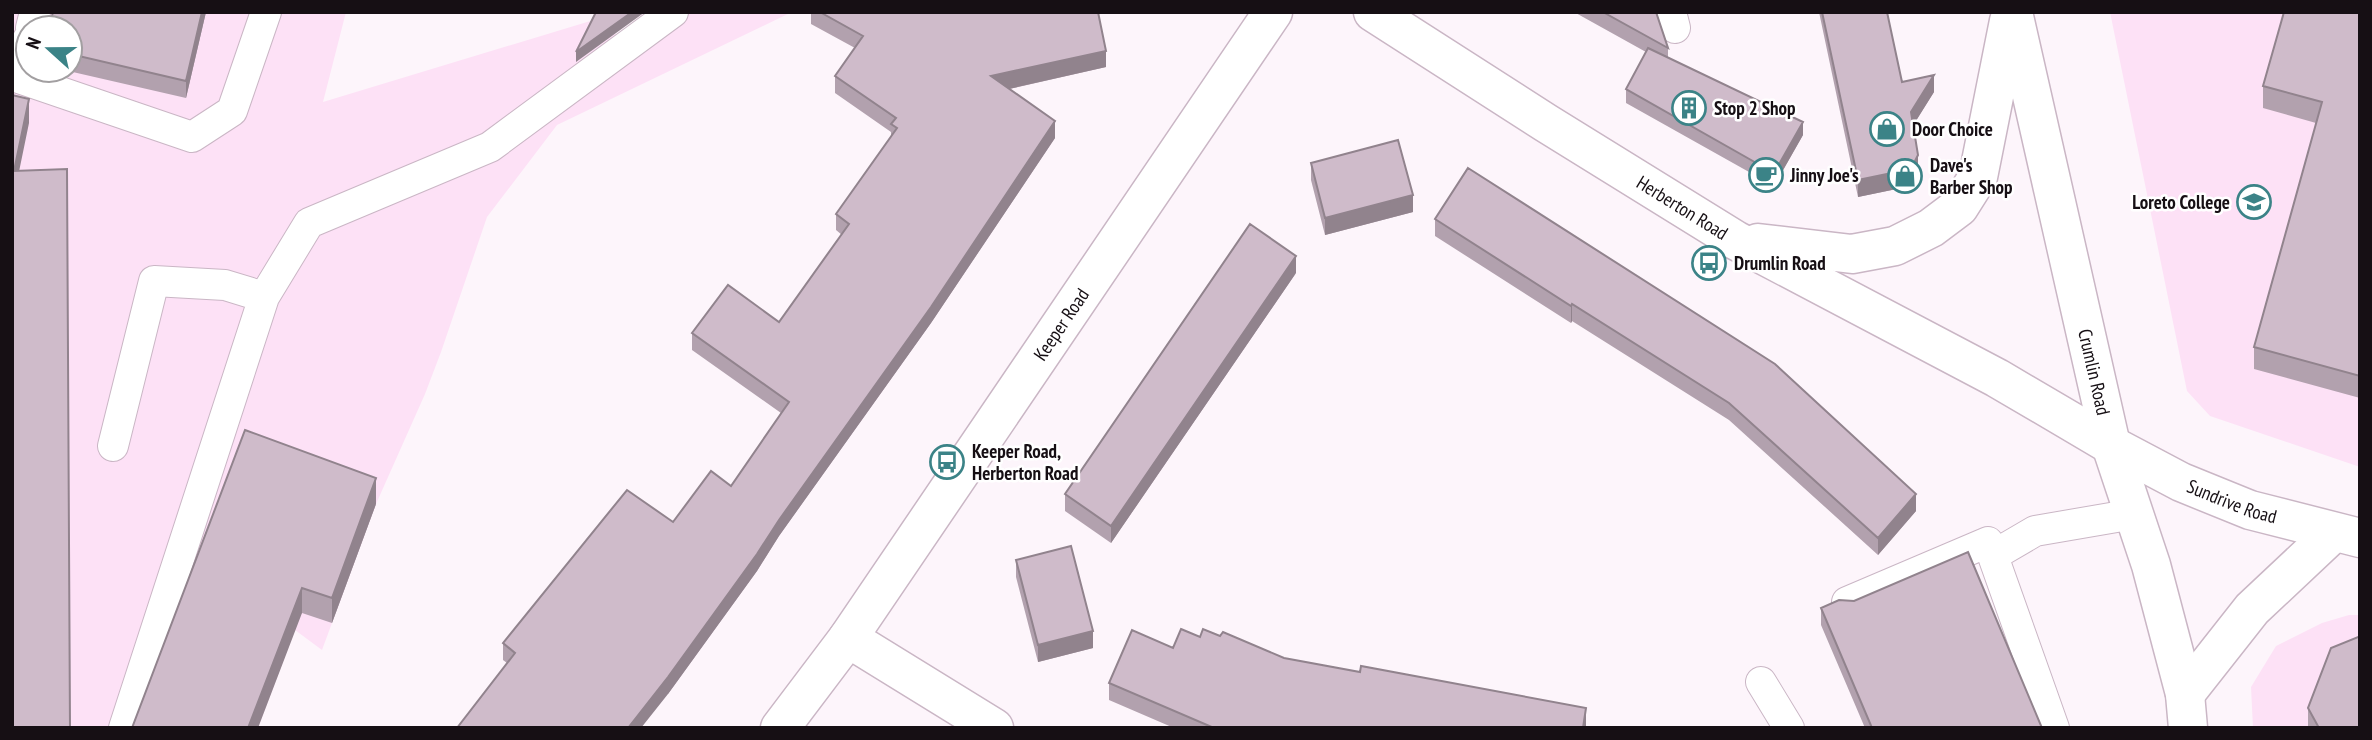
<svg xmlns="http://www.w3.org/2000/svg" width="2372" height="740" viewBox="0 0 2372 740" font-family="'PT Sans Narrow',sans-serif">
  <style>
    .built { fill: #fde1f6; fill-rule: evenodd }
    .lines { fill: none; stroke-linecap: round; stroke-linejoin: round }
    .lane-casing { stroke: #cab6c5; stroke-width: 32 }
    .street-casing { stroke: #cab6c5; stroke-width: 41 }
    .secondary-casing { stroke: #cab6c5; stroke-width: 41 }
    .lane { stroke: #fff; stroke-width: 30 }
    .street { stroke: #fff; stroke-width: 38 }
    .secondary { stroke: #fff; stroke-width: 38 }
    .wall { fill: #b2a1ae }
    .shaded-wall { fill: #91838d }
    .building { fill: #cfbbca; stroke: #91838d; stroke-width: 2 }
    .labels { text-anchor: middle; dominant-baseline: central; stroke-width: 5; stroke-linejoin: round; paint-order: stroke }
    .poi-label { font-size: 19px; font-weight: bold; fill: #160f14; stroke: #fff; text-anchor: start }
    .street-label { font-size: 19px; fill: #160f14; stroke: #fff }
  </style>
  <rect width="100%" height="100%" fill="#fdf5fb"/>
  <!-- built -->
  <path class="built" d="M12 12H346L323 102 597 19 620 38 650 12H792L557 125 487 217 441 352 425 394 376 504 322 650 295 630 258 728H12ZM28 28H70V70H28Z
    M2110 12H2360V467L2210 416 2187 391Z
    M2349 615H2360V728H2253L2251 687 2276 646 2322 623Z"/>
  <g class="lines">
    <!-- lane casing -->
    <g class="lane-casing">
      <path id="lane" d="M1671 12 1675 28
        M31 28 35 12
        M28 39 19 78 192 137 232 111 266 12
        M113 446 154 281 225 285 264 297
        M1994 555 2035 531 2134 514
        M1847 602 1988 542 2054 728
        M1761 682 1789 728
        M124 728 264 297 309 223 490 147 673 12"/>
    </g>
    <!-- street casing -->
    <g class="street-casing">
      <g id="street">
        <path d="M848 638 994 728"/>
        <path id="s1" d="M780 728 848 638 1273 12"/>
      </g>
    </g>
    <!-- secondary casing -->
    <g class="secondary-casing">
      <g id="secondary">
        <path id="s2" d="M1373 12 1546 123 1735 240 1997 378 2111 445 2181 482 2250 510 2360 538"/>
        <path id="s3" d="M2013 12 2111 445 2151 565 2185 694 2188 728"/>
        <path d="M1758 243 1852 254 1895 246 1931 228 1959 207 1978 177 2009 21"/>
        <path d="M2185 694 2252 609 2334 532"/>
      </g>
    </g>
    <!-- lane -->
    <use href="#lane" class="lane"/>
    <!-- street -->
    <use href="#street" class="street"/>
    <!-- secondary -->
    <use href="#secondary" class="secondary"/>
  </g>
  <!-- wall -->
  <path class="wall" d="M53 12H206L186 98 64 70H70V28Z
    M811 12H1098L1106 67 1009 89 1055 138 931 323 779 536 757 571 668 694 507 663 503 660V643L673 522 731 486 781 413 692 350V333L779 322 842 235 836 230V214L891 137V132L835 93V76L855 48 811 24Z
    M1574 12H1656L1668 48V57L1803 135 1774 186 1626 103V89L1646 52Z
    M1819 12H1887L1902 82 1934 92 1913 125 1918 172 1911 186 1858 197Z
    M2360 12V398L2254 369V347L2316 123 2263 108V86Z
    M1311 163 1413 212 1325 235 1311 180Z
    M1435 219 1916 511 1878 555 1729 420 1572 321 1571 323 1435 236Z
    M1296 273 1111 543 1065 511V494Z
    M376 504 332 623 302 613 132 728Z
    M1016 560 1093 648 1038 662 1016 577Z
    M1821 608 2042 728H1865L1821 625Z
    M1220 636 1284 658 1586 725V728H1174L1109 700V683L1173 648 1200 637Z
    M2308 708 2360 728H2308Z"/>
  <!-- shaded-wall -->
  <path class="shaded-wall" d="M202 12H206L186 98V81Z
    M632 12H645L576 62V52Z
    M1106 51V67L991 93V76Z
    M1934 75V92L1911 129V112Z
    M29 99V123L14 196V171Z
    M1055 121V138L931 323 779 536 757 571 668 694 641 728H628Z
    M1803 122V135L1774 186V173Z
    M1918 155V172L1911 186 1858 197V180Z
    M1413 195V212L1325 235V218Z
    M1296 256V273L1111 543V526Z
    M1572 304V321L1571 323V306Z
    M376 478V504L332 623V598Z
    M1916 494V511L1878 555V538Z
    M302 588V613L258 728H248Z
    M1093 631V648L1038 662V645Z
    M1586 708V728H1583Z"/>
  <!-- building -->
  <path class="building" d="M53 12H202L186 81 70 54V28H49Z
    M596 12H632L576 52Z
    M820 12H1098L1106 51 991 76 1055 121 931 307 779 520 757 554 668 677 628 728H457L515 653 503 643 627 490 673 522 711 471 731 486 789 402 692 333 728 285 779 322 849 224 836 214 897 128 891 124 896 118 835 76 863 36Z
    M1603 12H1656L1668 48Z
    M1822 12H1887L1902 82 1934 75 1911 112 1918 155 1911 169 1858 180Z
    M2284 12H2360V376L2254 347 2322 102 2263 86Z
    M1648 48 1803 122 1774 173 1626 89Z
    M12 95 29 99 14 171 67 169 70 728H12Z
    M1398 140 1413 195 1325 218 1311 163Z
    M1468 168 1775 364 1916 494 1878 538 1729 403 1572 304 1571 306 1435 219Z
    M1250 224 1296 256 1111 526 1065 494Z
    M245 430 376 478 332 598 302 588 248 728H132Z
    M1071 546 1093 631 1038 645 1016 560Z
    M1968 552 2042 728H1872L1821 608 1839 600 1854 601Z
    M1181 629 1200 637 1203 629 1220 636 1223 632 1284 658 1360 672 1361 666 1586 708 1583 728H1214L1109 683 1132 630 1173 648Z
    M2358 637 2360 638V728H2319L2308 708 2331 648Z"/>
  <!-- icons -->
  <defs>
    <g id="building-ring" transform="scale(1.75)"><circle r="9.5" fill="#fff" stroke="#3b8387" stroke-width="1.5"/><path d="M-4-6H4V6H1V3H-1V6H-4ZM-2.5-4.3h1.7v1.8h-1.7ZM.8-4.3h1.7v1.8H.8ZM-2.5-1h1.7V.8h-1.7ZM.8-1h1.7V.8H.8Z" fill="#3b8387"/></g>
    <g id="shop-ring" transform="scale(1.75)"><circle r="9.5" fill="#fff" stroke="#3b8387" stroke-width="1.5"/><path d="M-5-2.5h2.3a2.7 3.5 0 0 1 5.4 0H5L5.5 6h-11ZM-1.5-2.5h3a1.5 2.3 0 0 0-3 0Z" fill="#3b8387"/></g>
    <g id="cafe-ring" transform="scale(1.75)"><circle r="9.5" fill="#fff" stroke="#3b8387" stroke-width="1.5"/><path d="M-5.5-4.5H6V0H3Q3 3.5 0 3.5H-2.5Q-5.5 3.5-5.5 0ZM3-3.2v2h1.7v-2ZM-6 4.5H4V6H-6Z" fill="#3b8387"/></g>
    <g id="school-ring" transform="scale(1.75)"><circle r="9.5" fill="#fff" stroke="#3b8387" stroke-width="1.5"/><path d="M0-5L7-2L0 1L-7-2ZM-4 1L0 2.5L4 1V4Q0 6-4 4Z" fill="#3b8387"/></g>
    <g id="bus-ring" transform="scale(1.75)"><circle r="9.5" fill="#fff" stroke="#3b8387" stroke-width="1.5"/><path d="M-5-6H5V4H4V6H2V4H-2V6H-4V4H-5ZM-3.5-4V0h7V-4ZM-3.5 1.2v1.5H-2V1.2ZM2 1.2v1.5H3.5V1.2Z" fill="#3b8387"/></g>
  </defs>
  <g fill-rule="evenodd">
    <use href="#building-ring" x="1689" y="108"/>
    <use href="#shop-ring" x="1887" y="129"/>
    <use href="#cafe-ring" x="1766" y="175"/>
    <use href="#shop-ring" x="1905" y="176"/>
    <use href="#school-ring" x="2254" y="202"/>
    <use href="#bus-ring" x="1709" y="263"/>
    <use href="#bus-ring" x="947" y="462"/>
  </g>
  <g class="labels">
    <!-- poi labels -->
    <g class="poi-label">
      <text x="1714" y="108">Stop 2 Shop</text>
      <text x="1912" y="129">Door Choice</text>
      <text x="1930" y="165">Dave's<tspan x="1930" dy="22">Barber Shop</tspan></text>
      <text x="1790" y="175">Jinny Joe's</text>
      <text x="2230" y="202" text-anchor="end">Loreto College</text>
      <text x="1734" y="263">Drumlin Road</text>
      <text x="972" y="451">Keeper Road,<tspan x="972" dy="22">Herberton Road</tspan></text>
    </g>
    <!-- street labels -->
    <g class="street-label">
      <text stroke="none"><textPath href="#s2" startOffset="366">Herberton Road</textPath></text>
      <text stroke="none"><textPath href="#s1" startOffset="492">Keeper Road</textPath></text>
      <text stroke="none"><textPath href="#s3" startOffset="369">Crumlin Road</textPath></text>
      <text stroke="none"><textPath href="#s2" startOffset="990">Sundrive Road</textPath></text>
    </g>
  </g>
  <!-- border -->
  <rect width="2372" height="740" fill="none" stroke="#160f14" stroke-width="28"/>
  <!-- north arrow -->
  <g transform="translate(49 49) rotate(291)"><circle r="33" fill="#ffffff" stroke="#a29fa1" stroke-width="2"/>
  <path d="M0-5L12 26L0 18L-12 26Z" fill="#3b8387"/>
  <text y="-10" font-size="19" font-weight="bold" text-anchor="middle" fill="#160f14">N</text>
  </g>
</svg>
